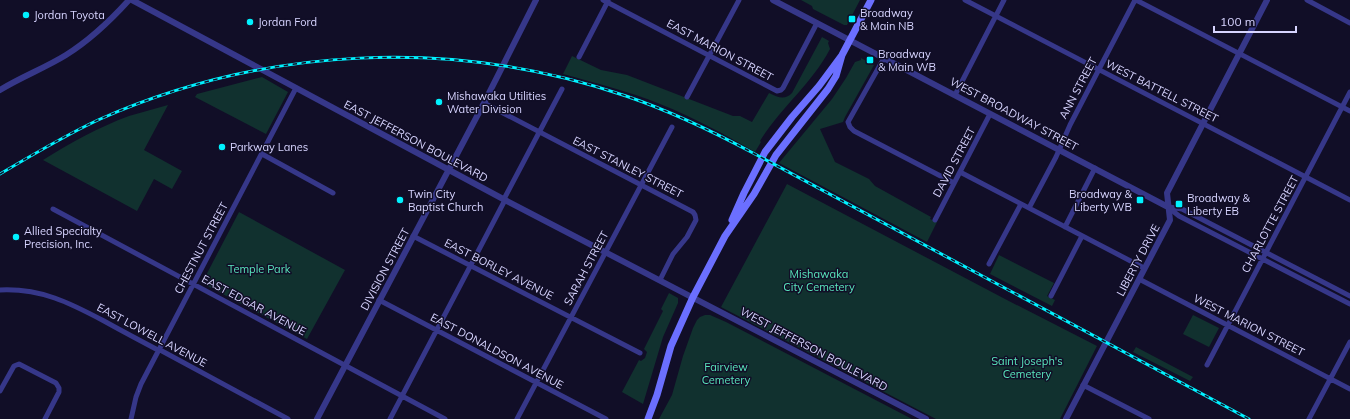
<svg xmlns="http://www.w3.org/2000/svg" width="1350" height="419" viewBox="0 0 1350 419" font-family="Mulish,sans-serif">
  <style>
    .green { fill: #11312f }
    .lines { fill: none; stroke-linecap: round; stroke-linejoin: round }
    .minor { stroke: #363789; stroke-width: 5 }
    .tertiary { stroke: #363789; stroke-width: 6 }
    .secondary { stroke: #6b6fff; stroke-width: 7 }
    .rail-casing { stroke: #00f2ff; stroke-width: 3 }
    .rail { stroke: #110e27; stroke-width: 1.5; stroke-dasharray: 4.5; stroke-linecap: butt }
    .poi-dot { fill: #00f2ff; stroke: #110e27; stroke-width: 1.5 }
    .labels { text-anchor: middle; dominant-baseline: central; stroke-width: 3; stroke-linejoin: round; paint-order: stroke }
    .poi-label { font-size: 11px; fill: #d7d4ff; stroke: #110e27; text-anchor: start }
    .street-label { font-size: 11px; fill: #d7d4ff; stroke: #110e27 }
    .park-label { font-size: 11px; fill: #59e6bc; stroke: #110e27 }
  </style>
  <rect width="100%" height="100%" fill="#110e27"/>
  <!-- green -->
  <path class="green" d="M801 0H860L847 25H844L813 9 812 6Z
    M822 37 829 41 828 43 830 49C811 85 781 107 760 141L761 142 755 152C724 134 693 117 660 104 628 91 595 83 563 74L572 56 601 70 627 75 733 116H740L752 122 769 93C778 97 784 101 792 93Z
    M861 58 874 65 845 117 843 122 820 129 835 162 869 179 875 186 931 217 930 219 937 222 927 242 779 163 832 99 846 78 855 62 861 60Z
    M262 77 288 92 266 134 195 97 197 94Z
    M168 105 144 150 182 171 172 189 154 179 137 211 43 160C70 143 99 127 129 116 142 112 155 109 168 105Z
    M787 184 1005 299 1097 346 1060 419H936L721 307Z
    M239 212 345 270 307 339 202 283Z
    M999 255 1054 283 1047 296 1055 300 1052 306 990 274Z
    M669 293 678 298V303L663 337 643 404 622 392 639 360 641 361 645 358 647 352 644 349 663 311 661 309Z
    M705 315H710L726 322 912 419H659L672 395 683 356 693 328 697 320 700 317Z
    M1193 315 1219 328 1209 347 1183 334Z
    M1136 347 1193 377 1190 381 1133 352Z"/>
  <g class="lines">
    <!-- minor -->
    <path class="minor" d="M603 0 777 91 781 90 783 88 817 23
      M965 0 1350 200
      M1136 0 1350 111
      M1307 0 1350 23
      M579 57 608 1
      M884 58 848 122 850 127 854 131 954 183
      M955 95 1004 0
      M687 97 739 0
      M484 103 693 212 695 215 696 220 687 237 673 254 660 280
      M262 154 333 193
      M960 172 1144 268
      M504 199 562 89
      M1168 207 1179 216 1350 304
      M1169 207 1182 209 1350 296
      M1029 208 1056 157 1070 125 1135 0
      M53 209 445 419
      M935 220 990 114
      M1065 227 1095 168
      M413 236 640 353
      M989 264 1021 204
      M1139 279 1350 389
      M0 290C41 288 70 303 104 321 122 331 139 340 156 349L162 351 288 419
      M1051 296 1082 236
      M379 300 606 419
      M1207 365 1350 92
      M1083 385 1149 419
      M0 391 14 366 19 364 56 383 59 388V392L45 419
      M131 419 136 397 141 384 296 88
      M390 419 505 200
      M517 419 672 127
      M1309 419 1350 342"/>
    <!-- tertiary -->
    <path class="tertiary" d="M132 0 505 200 926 419
      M773 0 1168 207
      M0 90C21 77 45 68 66 55 90 40 110 21 129 0
      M317 419 484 103 536 0
      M1066 419 1170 220 1167 193 1267 0"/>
    <!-- secondary -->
    <path class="secondary" d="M732 220 744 193 765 152 792 117 819 86 842 55 871 0
      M648 419 657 395 671 346 693 297 725 236 754 194 776 155 828 89 836 76 842 55"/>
    <!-- rail casing -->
    <g class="rail-casing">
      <path id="rail" d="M0 174C32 155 64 136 98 120 264 46 454 37 626 96 670 111 712 131 753 153L1249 419"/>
    </g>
    <!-- rail -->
    <use href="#rail" class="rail"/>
  </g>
  <!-- markers -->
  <g class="poi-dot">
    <circle cx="26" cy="15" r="4"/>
    <rect x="848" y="15" width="8" height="8" rx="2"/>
    <circle cx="250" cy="22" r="4"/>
    <rect x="866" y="56" width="8" height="8" rx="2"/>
    <circle cx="439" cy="102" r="4"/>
    <circle cx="222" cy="147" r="4"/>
    <circle cx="400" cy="200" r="4"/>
    <rect x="1136" y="196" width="8" height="8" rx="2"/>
    <rect x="1175" y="200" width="8" height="8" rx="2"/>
    <circle cx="16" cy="237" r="4"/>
  </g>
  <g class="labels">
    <!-- poi labels -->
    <g class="poi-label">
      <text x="860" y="13">Broadway<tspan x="860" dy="13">&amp; Main NB</tspan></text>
      <text x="34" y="15">Jordan Toyota</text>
      <text x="258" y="22">Jordan Ford</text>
      <text x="878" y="54">Broadway<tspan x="878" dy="13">&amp; Main WB</tspan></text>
      <text x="447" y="96">Mishawaka Utilities<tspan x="447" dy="13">Water Division</tspan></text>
      <text x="230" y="147">Parkway Lanes</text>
      <text x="408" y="194">Twin City<tspan x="408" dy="13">Baptist Church</tspan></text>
      <text x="1132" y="194" text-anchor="end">Broadway &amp;<tspan x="1132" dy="13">Liberty WB</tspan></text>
      <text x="1187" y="198">Broadway &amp;<tspan x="1187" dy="13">Liberty EB</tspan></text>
      <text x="24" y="231">Allied Specialty<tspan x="24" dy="13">Precision, Inc.</tspan></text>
    </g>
    <!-- street labels -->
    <g class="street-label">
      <text transform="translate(720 50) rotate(28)">EAST MARION STREET</text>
      <text transform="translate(1078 88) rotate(-62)">ANN STREET</text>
      <text transform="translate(1162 91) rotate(27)">WEST BATTELL STREET</text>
      <text transform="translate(1014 114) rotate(28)">WEST BROADWAY STREET</text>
      <text transform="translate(416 141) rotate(28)">EAST JEFFERSON BOULEVARD</text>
      <text transform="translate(954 162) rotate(-62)">DAVID STREET</text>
      <text transform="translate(628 167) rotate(27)">EAST STANLEY STREET</text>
      <text transform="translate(1270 224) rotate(-62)">CHARLOTTE STREET</text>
      <text transform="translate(201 248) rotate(-62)">CHESTNUT STREET</text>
      <text transform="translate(1138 260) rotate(-62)">LIBERTY DRIVE</text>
      <text transform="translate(586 268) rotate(-62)">SARAH STREET</text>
      <text transform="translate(385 269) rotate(-62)">DIVISION STREET</text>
      <text transform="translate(499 269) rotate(27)">EAST BORLEY AVENUE</text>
      <text transform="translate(254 305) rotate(28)">EAST EDGAR AVENUE</text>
      <text transform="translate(1249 325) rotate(27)">WEST MARION STREET</text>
      <text transform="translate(152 335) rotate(28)">EAST LOWELL AVENUE</text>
      <text transform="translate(814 349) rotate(28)">WEST JEFFERSON BOULEVARD</text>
      <text transform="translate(497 351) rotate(28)">EAST DONALDSON AVENUE</text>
    </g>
    <!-- park labels -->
    <g class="park-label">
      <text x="259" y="269">Temple Park</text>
      <text x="819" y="274">Mishawaka<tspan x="819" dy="13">City Cemetery</tspan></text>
      <text x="1027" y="361">Saint Joseph's<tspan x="1027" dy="13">Cemetery</tspan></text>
      <text x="726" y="367">Fairview<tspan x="726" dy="13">Cemetery</tspan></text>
    </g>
  </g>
  <!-- scale -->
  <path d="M1214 26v6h82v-6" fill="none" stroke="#d7d4ff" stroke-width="2"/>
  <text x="1220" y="26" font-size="12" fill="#d7d4ff" stroke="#110e27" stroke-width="3" paint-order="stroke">100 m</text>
</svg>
